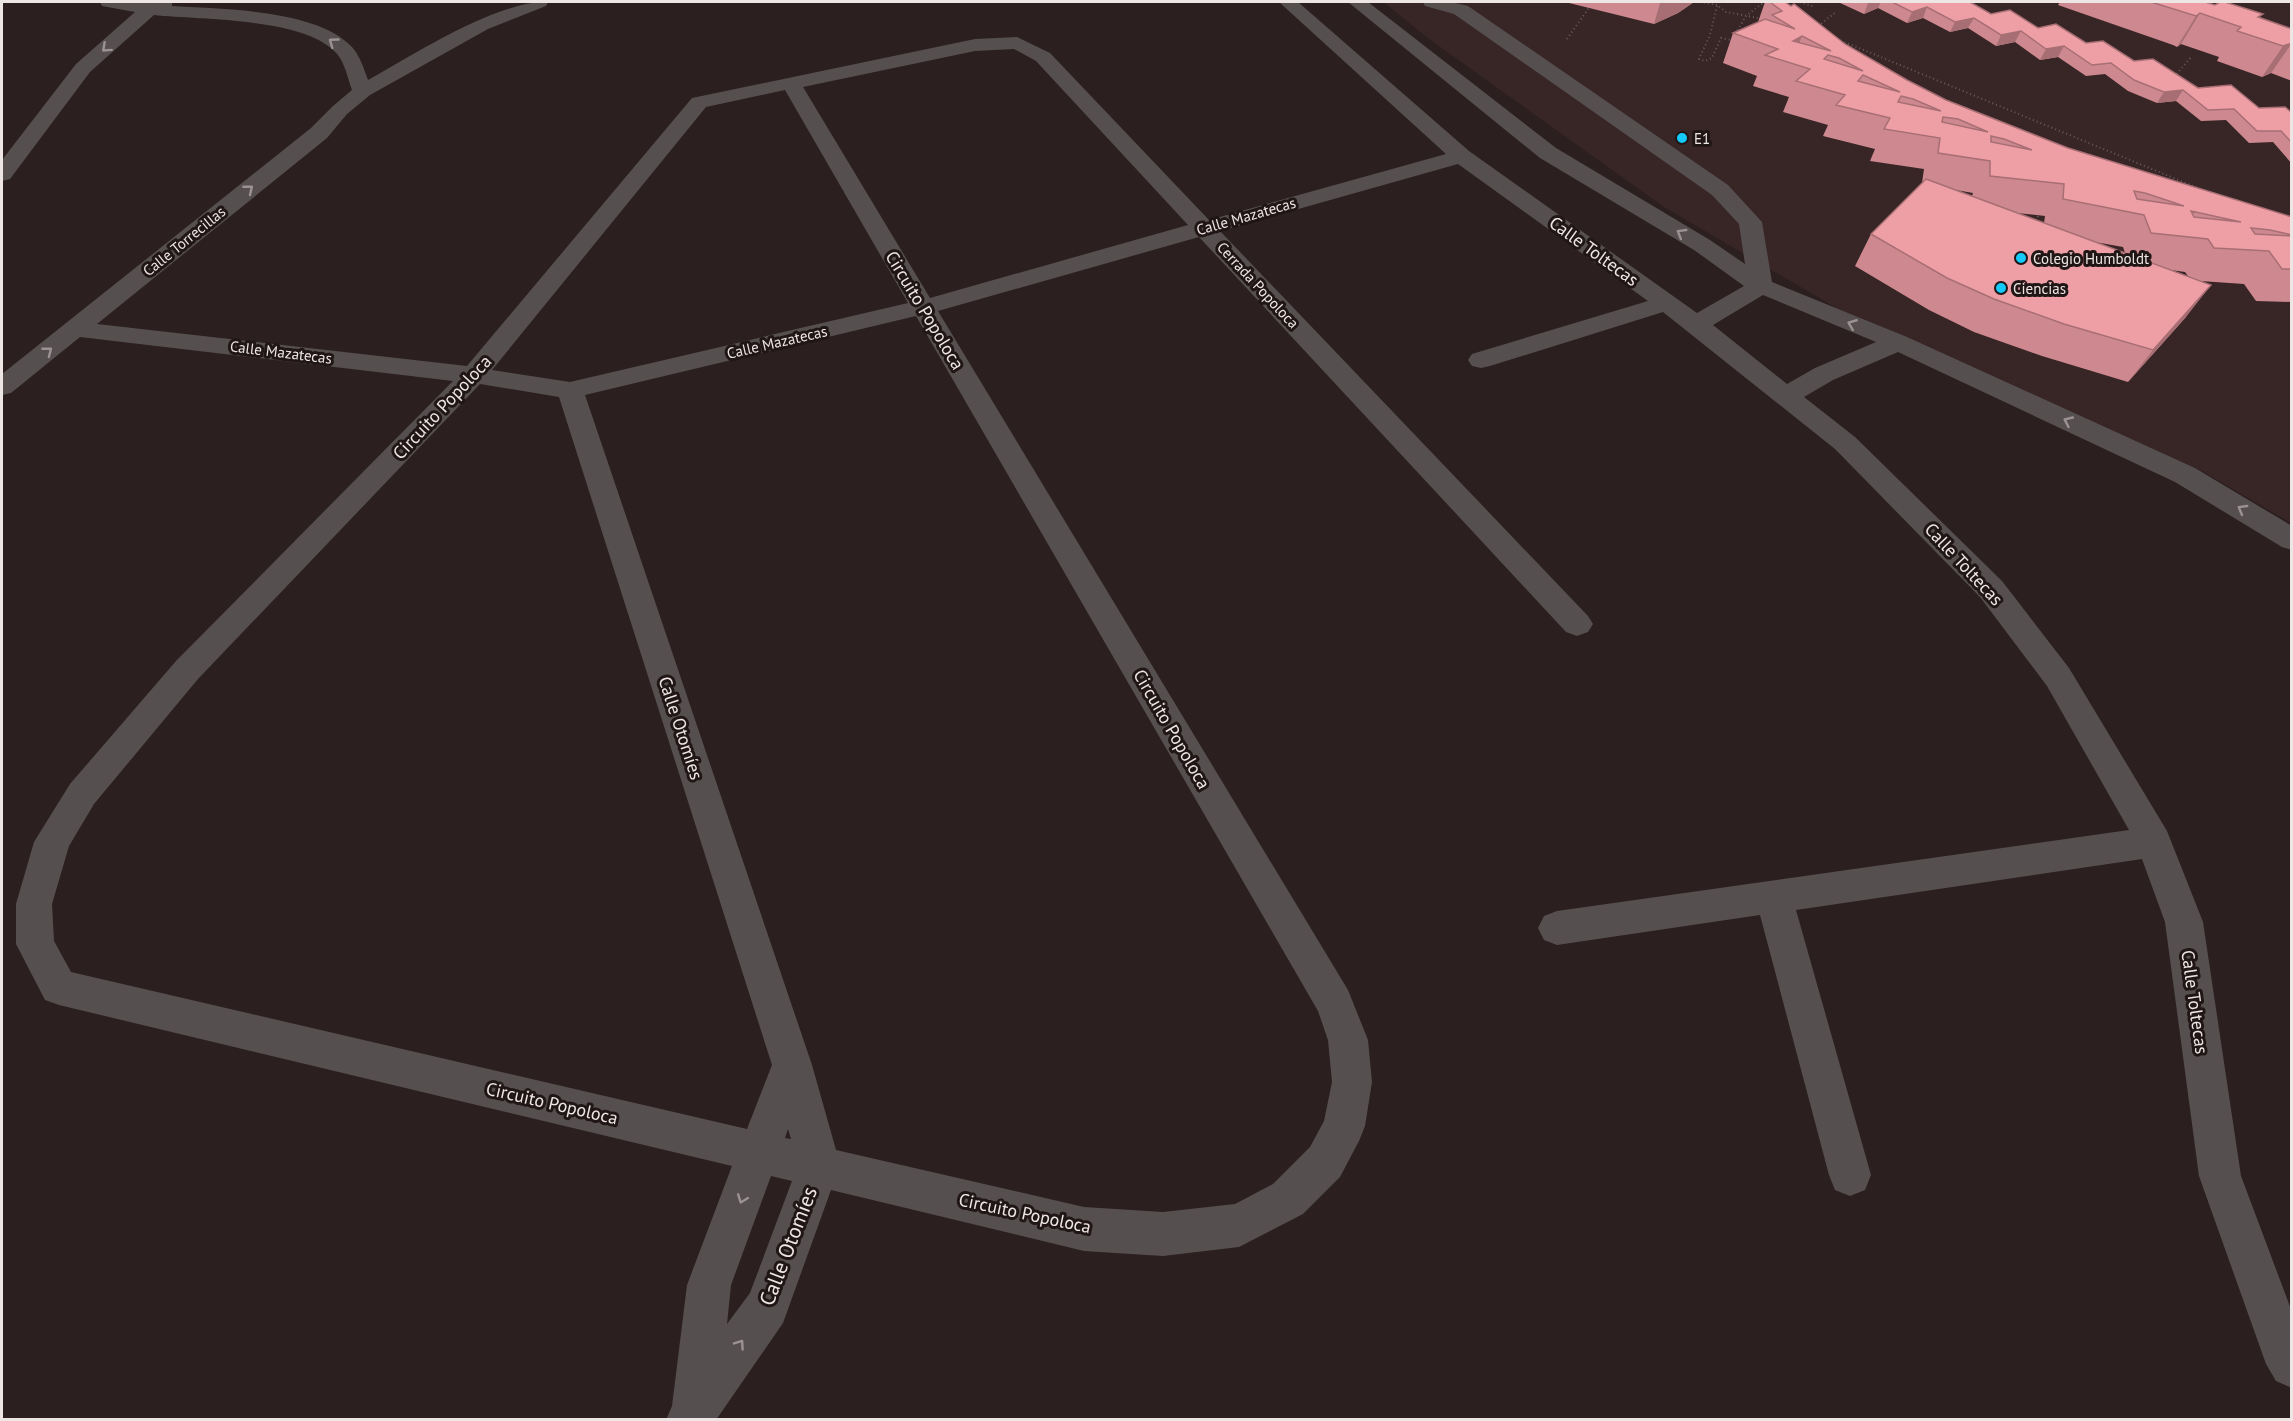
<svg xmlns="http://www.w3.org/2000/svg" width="2293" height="1421" viewBox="0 0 2293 1421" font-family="'PT Sans',sans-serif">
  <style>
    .built { fill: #382526 }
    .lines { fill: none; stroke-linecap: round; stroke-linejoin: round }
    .path { stroke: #665b5c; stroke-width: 2; stroke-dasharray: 1 3; stroke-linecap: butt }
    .minor { fill: #564f50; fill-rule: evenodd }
    .wall { fill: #cd898f; fill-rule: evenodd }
    .shaded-wall { fill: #a76f74 }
    .building { fill: #ee9fa6; stroke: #a76f74; stroke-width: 1.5; fill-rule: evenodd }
    .oneway { stroke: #9a9293 }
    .poi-dot { fill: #13cafb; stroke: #211616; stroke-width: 2 }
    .labels { text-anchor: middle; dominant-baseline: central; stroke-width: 6; stroke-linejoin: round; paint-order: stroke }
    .far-poi-label { font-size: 15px; fill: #eee5e5; stroke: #211616; text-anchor: start }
    .far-street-label { font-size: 15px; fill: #eee5e5; stroke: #211616 }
    .street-label { font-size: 18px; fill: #eee5e5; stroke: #211616 }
    .near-street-label { font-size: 21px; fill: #eee5e5; stroke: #211616 }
  </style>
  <rect width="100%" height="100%" fill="#2b1f20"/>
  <!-- built -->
  <path class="built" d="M1383 2H2291V523L2200 470 1838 309 1664 207 1429 39Z"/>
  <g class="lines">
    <!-- path -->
    <path class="path" d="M1700 2 1717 5 1726 12 1763 19
      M1718 2 1710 35 1699 59 1705 61 1712 58 1721 38 1736 41
      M1800 2 1815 7
      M1818 26 1836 12
      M1740 32 1737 31 1746 16 1764 2
      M1567 39 1593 2
      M1837 39 2210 193
      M2174 77 2192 56
      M2037 225 2038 215"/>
    <!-- minor -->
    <path class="minor" d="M100 2H172V6C220 9 317 9 352 47 360 56 364 69 368 80 413 55 498 0 548 2L546 6 488 29 370 95 347 114 327 138 97 324 467 366 692 98 975 39 1017 37 1050 53 1209 220 1446 154 1279 2H1298L1469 151 1697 313 1744 286 1694 250 1540 158 1348 2H1368L1556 148 1710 240 1745 264 1739 224 1712 195 1454 14 1425 6 1423 2H1451L1468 6 1728 185 1762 222 1772 282 1907 337 2195 468 2292 526V550L2282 547 2175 482 1898 352 1833 380 1804 397 1855 437 2002 581 2069 668 2167 831 2203 922 2241 1176 2292 1312V1388L2276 1381 2266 1364 2199 1176 2165 922 2142 859 1796 910 1871 1175 1865 1190 1850 1196 1835 1190 1829 1175 1760 915 1557 945 1544 940 1538 928 1544 916 1557 911 2129 830 2047 686 1980 597 1835 449 1663 312 1490 366 1481 368 1472 366 1468 360 1472 354 1648 301 1458 164 1220 231 1588 616 1593 624 1588 632 1577 636 1566 632 1199 237 938 311 1348 990 1368 1040 1372 1082 1365 1126 1359 1141 1340 1177 1303 1214 1239 1247 1163 1256 1084 1251 831 1190 783 1323 716 1420H666L672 1406 687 1285 732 1166 59 1005 45 1000 16 944V904L34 842 70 784 176 661 453 381 80 337 11 393 2 395V374L311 128 333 106 352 90C348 79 345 64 338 55 308 17 200 20 154 15L90 72 10 179 2 181V160L76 64 135 12 102 6ZM1014 49 1036 61 1188 225 930 298 803 87 975 51ZM785 90 908 303 570 382 492 370 706 107ZM1763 295 1876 342 1815 368 1787 384 1713 325ZM916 316 1318 1011 1328 1040 1332 1082 1324 1121 1310 1147 1273 1184 1235 1204 1163 1212 1084 1207 836 1150 812 1065 585 395ZM480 384 559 397 772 1065 747 1129 71 972 54 941 52 904 69 846 94 804 198 679ZM788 1129 791 1139 785 1138ZM771 1176 792 1181 750 1293 727 1324 731 1285Z"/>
  </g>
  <!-- wall -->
  <path class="wall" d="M1565 2H1694L1678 13 1654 24Z
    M1765 2H1785L1845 44 1907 80 1946 100 2068 148 2292 217V302L2256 301 2244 284 2200 281 2186 317 2128 382 2042 356 1974 332 1929 310 1855 266 1871 234 1922 183 1924 169 1870 161 1875 149 1823 136 1828 125 1783 112 1789 97 1753 86 1757 76 1723 63 1733 33 1758 22ZM1956 190 1973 193 1972 196ZM2017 213 2045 216 2044 223ZM2095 242 2123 247 2125 253ZM2171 270 2185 272 2188 276Z
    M1838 2H1970L1991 14 2038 28 2086 43 2134 61 2198 88 2259 108 2292 113V164L2273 142 2249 143 2226 120 2201 121 2176 101 2157 103 2128 91 2105 74 2086 76 2058 57 2040 60 2015 42 1996 46 1968 28 1950 32 1923 18 1907 23 1878 8 1864 14Z
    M2060 2H2205L2292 29V81L2271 73 2262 77 2217 61 2219 57 2181 44 2177 47 2173 45 2058 5Z"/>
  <!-- shaded-wall -->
  <path class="shaded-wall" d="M1663 2H1694L1678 13 1654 24 1660 3Z
    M1872 2H1881L1878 8 1864 14 1868 3Z
    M1927 7 1923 18 1907 23 1912 12Z
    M2200 13 2181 44 2177 47 2196 16Z
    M1974 18 1968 28 1950 32 1955 22Z
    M2021 31 2015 42 1996 46 2001 35Z
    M1802 36 1791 63 1793 41Z
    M2292 43 2271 73 2262 77 2283 46Z
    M2064 46 2058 57 2040 60 2046 49Z
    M2183 90 2176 101 2157 103 2164 92Z
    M2211 285 2186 317 2128 382 2153 350Z"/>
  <!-- building -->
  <path class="building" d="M1770 2H1785L1791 6 1794 4 1845 44 1907 80 1946 100 2068 148 2292 217V235L2270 230 2251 228 2255 234 2292 236V269H2282L2269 251 2214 248 2208 239 2151 233 2144 215 2063 199 2064 184 1990 176V161L1938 153 1940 138 1884 129 1890 118 1836 105 1845 95 1796 81 1810 69 1765 55 1778 49 1733 33 1765 19 1795 29 1772 15 1782 11ZM1802 36 1831 51 1793 41ZM1828 55 1839 58 1863 71 1824 59ZM1863 75 1900 92 1858 81ZM1901 96 1913 99 1941 111 1898 102ZM1943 117 1958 119 1988 132 1942 122ZM1991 136 2004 139 2032 150 1991 142ZM2134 191 2145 193 2184 206 2137 199ZM2191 211 2241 222 2194 217Z
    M1892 2H1970L1991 14 2010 10 2038 28 2056 24 2086 43 2103 41 2134 61 2153 59 2198 88 2231 85 2259 108 2285 107 2292 113V143L2281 131H2257L2234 109 2208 110 2183 90 2164 92 2134 80 2111 63 2092 65 2064 46 2046 49 2021 31 2001 35 1974 18 1955 22 1927 7 1912 12Z
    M2151 2H2205L2215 5 2220 2H2225L2263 14 2258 17 2292 29V43L2283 46 2237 31 2241 27 2200 13 2196 16Z
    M1926 179 2211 285 2153 350 2064 324 1994 299 1947 278 1871 234Z"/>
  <!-- one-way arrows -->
  <defs><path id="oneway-chevron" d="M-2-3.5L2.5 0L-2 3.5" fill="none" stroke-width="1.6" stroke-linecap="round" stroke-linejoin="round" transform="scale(1.5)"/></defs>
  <g class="oneway">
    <use href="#oneway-chevron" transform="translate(333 42) rotate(-144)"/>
    <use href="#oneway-chevron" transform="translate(106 48) rotate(138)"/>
    <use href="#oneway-chevron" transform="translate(249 189) rotate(-39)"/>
    <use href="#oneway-chevron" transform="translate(1681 233) rotate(-149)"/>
    <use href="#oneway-chevron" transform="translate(1852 324) rotate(-158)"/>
    <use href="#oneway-chevron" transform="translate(48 351) rotate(-38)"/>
    <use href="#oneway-chevron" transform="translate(2068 421) rotate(-155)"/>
    <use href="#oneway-chevron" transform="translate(2242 509) rotate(-150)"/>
    <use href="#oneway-chevron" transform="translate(742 1199) rotate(111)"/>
    <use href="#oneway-chevron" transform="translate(740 1344) rotate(-55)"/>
  </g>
  <!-- markers -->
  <g class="poi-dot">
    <circle cx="1682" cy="138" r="6"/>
    <circle cx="2021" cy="258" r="6"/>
    <circle cx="2001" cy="288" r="6"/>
  </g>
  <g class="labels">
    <!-- far-poi labels -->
    <g class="far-poi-label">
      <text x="1694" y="138">E1</text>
      <text x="2033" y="258">Colegio Humboldt</text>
      <text x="2013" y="288">Ciencias</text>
    </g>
    <!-- far-street labels -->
    <g class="far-street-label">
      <text transform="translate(1246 216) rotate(-16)">Calle Mazatecas</text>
      <text transform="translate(184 241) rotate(-39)">Calle Torrecillas</text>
      <text transform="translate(1258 285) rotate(47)">Cerrada Popoloca</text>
      <text transform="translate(777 342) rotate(-13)">Calle Mazatecas</text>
      <text transform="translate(281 352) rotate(7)">Calle Mazatecas</text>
    </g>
    <!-- street labels -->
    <g class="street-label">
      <text transform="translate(1594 251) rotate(36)">Calle Toltecas</text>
      <text transform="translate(925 310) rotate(59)">Circuito Popoloca</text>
      <text transform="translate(442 407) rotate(-47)">Circuito Popoloca</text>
      <text transform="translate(1964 564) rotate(47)">Calle Toltecas</text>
      <text transform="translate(681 728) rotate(72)">Calle Otomíes</text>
      <text transform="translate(1172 729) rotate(60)">Circuito Popoloca</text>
      <text transform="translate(2195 1002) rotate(82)">Calle Toltecas</text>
      <text transform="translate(552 1103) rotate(13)">Circuito Popoloca</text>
      <text transform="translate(1025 1213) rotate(12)">Circuito Popoloca</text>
    </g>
    <!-- near-street labels -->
    <g class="near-street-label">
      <text transform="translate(788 1246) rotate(-69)">Calle Otomíes</text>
    </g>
  </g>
  <!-- border -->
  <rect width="2293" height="1421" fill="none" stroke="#eee5e5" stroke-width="6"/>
</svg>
